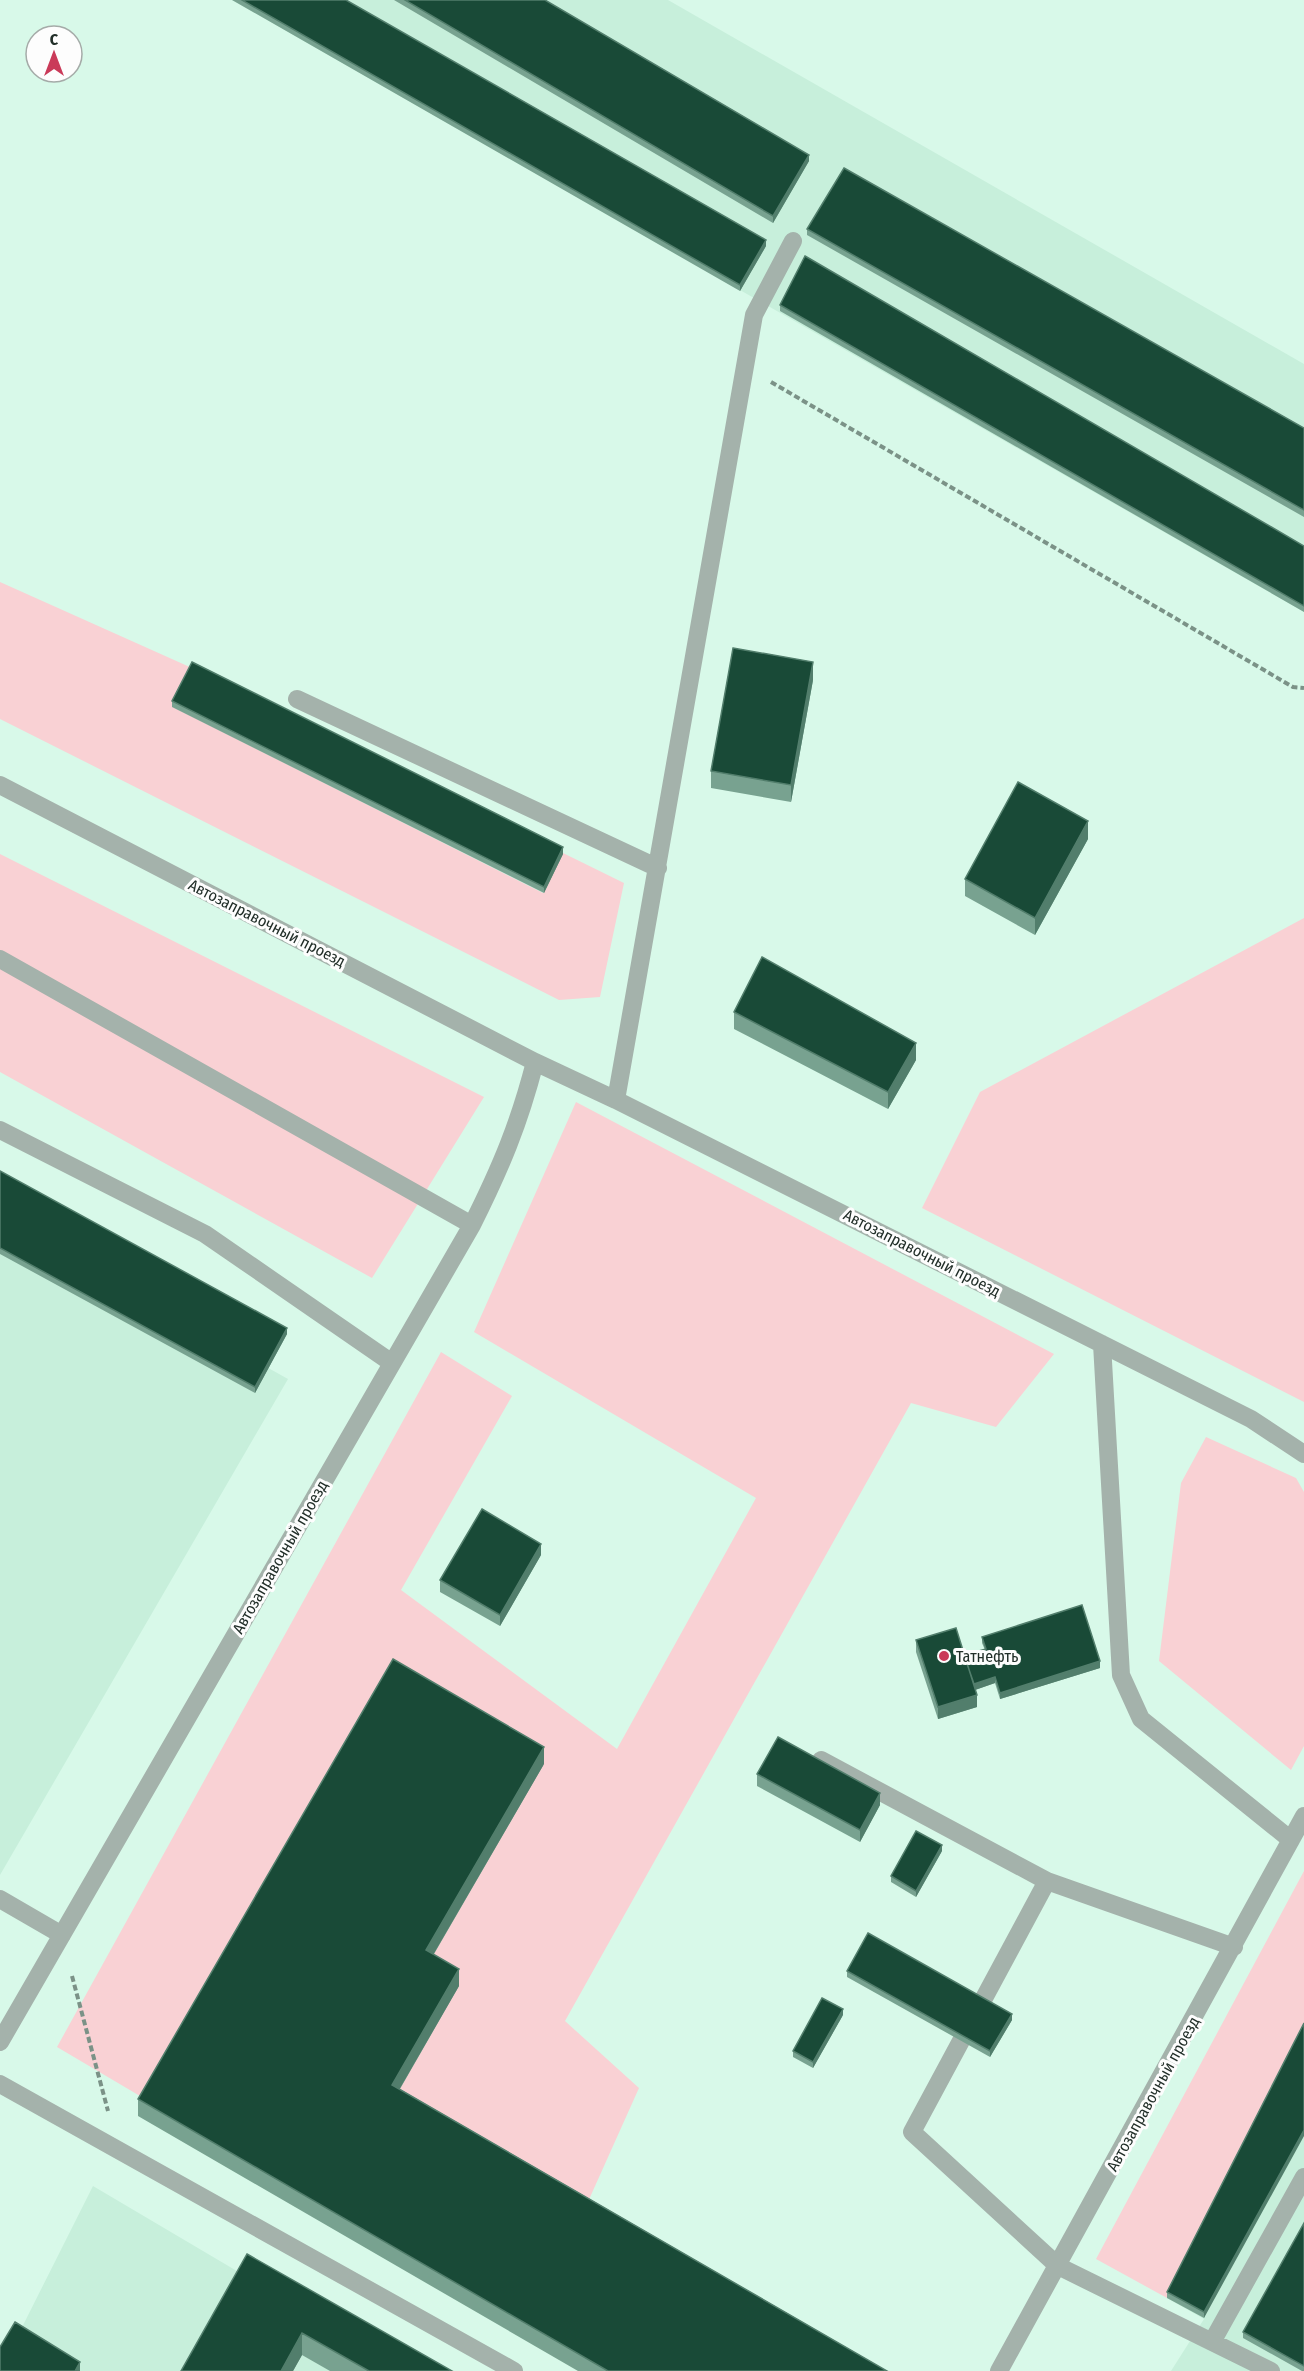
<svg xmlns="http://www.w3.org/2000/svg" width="1304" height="2371" viewBox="0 0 1304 2371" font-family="'Fira Sans Condensed',sans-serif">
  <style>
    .built { fill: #c7efdb }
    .green { fill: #f9d1d4 }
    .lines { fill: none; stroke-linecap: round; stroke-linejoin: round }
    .path { stroke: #7b9287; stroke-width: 4; stroke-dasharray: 6 3; stroke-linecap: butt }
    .minor { stroke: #a4b2ab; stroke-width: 18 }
    .wall { fill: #78a290 }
    .shaded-wall { fill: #527e6c }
    .building { fill: #194a37; stroke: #527e6c; stroke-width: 1.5 }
    .poi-dot { fill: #ca3a59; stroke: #fdfdfd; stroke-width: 2 }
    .labels { text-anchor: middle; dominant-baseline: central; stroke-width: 6; stroke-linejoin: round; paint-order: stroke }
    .street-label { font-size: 16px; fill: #222f29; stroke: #fdfdfd }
    .poi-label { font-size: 16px; fill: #222f29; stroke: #fdfdfd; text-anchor: start }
  </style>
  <rect width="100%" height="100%" fill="#d8f9e9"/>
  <!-- built -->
  <path class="built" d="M232 0H668L1304 364V612Z
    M0 1218 288 1379 0 1875Z
    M1304 2030V2371H1171L1204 2319 1167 2298Z
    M93 2186 247 2277 413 2371H0Z"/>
  <!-- green -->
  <path class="green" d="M0 582 192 668 173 707 543 893 563 853 624 883 600 997 559 1000 0 719Z
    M0 854 484 1097 372 1278 0 1072Z
    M1304 918V1402L922 1208 980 1092Z
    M576 1102 1054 1354 996 1427 911 1403 565 2021 639 2088 552 2282 606 2371 57 2047 441 1352 512 1396 401 1590 617 1749 756 1498 474 1332Z
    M1206 1437 1296 1478 1304 1492V1746L1291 1770 1159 1661 1181 1483Z
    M1304 1871V2030L1167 2298 1096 2259Z"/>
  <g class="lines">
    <!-- path -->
    <path class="path" d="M771 382 1293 687 1304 688
      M72 1976 108 2111"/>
    <!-- minor -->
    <path class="minor" d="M297 699 658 868
      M0 785 535 1062 616 1100 1251 1419 1304 1454
      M0 959 472 1225
      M616 1100 754 315 793 241
      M0 1130 205 1234 392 1363
      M1102 1344 1121 1675 1141 1719 1291 1840
      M821 1760 1047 1881
      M0 1899 62 1935
      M1234 1947 1047 1881 912 2132 1058 2266 1271 2371
      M0 2042 472 1225C501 1167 519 1124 535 1062
      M0 2084 514 2371
      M1212 2342 1304 2177
      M999 2371 1304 1816"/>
  </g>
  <!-- wall -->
  <path class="wall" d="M232 0H346L766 246 740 291Z
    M394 0H545L809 161 773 223Z
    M807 229 1304 428V517L807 235Z
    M780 305 1304 546V612L780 311Z
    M813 680 791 802 711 788V771Z
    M172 701 563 854 544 893 172 707Z
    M1088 839 1035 935 965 896V879Z
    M734 1012 916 1060 888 1109 734 1029Z
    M0 1171 287 1334 255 1393 0 1254Z
    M541 1555 500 1626 440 1592V1580Z
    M982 1637 1100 1668 1000 1699 995 1683 975 1690 977 1707 938 1719 916 1652V1640L964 1655 985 1650 982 1643Z
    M544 1764 434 1954 459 1986 400 2089 887 2371H578L138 2116V2099Z
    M757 1774 880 1805 860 1842 757 1786Z
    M942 1851 916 1897 891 1882V1876Z
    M847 1971 1012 2020 990 2057 847 1977Z
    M843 2015 813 2068 793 2057V2051Z
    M1304 2023 1204 2318 1167 2298V2292Z
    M1304 2223V2371H1302L1243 2338V2332Z
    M247 2254 452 2371H330L302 2355 293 2371H181Z"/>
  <!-- shaded-wall -->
  <path class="shaded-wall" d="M809 155V161L773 223V216Z
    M766 240V246L740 291V285Z
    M813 662V680L791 802V785Z
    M1088 821V839L1035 935V918Z
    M563 847V854L544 893V887Z
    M916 1043V1060L888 1109V1092Z
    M287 1328V1334L255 1393V1387Z
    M541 1544V1555L500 1626V1615Z
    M1100 1661V1668L1000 1699V1693Z
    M995 1677V1683L972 1691V1685Z
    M977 1695V1707L938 1719V1707Z
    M544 1747V1764L426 1967V1950Z
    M880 1793V1805L860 1842V1830Z
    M942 1845V1851L916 1897V1891Z
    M459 1969V1986L392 2102V2085Z
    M843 2009V2015L813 2068V2062Z
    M1012 2014V2020L990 2057V2051Z
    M1304 2130V2136L1204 2318V2312Z
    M302 2333V2355L293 2371H281Z
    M80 2362V2371H75Z"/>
  <!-- building -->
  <path class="building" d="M242 0H346L766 240 740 285Z
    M405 0H545L809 155 773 216Z
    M844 168 1304 428V510L807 229Z
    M805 256 1304 546V606L780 305Z
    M733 648 813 662 791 785 711 771Z
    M192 662 563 847 544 887 172 701Z
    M1018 782 1088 821 1035 918 965 879Z
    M762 957 916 1043 888 1092 734 1012Z
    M0 1171 287 1328 255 1387 0 1248Z
    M482 1509 541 1544 500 1615 440 1580Z
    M1082 1605 1100 1661 1000 1693 995 1677 974 1684 964 1655 986 1649 982 1637Z
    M956 1628 977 1695 938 1707 916 1640Z
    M393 1659 544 1747 426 1950 459 1969 392 2085 887 2371H608L138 2099Z
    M778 1737 880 1793 860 1830 757 1774Z
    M916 1831 942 1845 916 1891 891 1876Z
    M868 1933 1012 2014 990 2051 847 1971Z
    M822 1998 843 2009 813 2062 793 2051Z
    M1304 2023V2130L1204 2312 1167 2292Z
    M1304 2223V2366L1243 2332Z
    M247 2254 452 2371H369L302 2333 281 2371H181Z
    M15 2322 80 2362 75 2371H0V2347Z"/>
  <!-- markers -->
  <circle class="poi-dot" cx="944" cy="1656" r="6"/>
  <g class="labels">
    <!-- street labels -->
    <g class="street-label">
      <text transform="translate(267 923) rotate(27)">Автозаправочный проезд</text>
      <text transform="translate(922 1253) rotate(27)">Автозаправочный проезд</text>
      <text transform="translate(280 1557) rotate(-60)">Автозаправочный проезд</text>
      <text transform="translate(1153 2094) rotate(-61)">Автозаправочный проезд</text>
    </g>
    <!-- poi labels -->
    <g class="poi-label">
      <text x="956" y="1656">Татнефть</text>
    </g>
  </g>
  <!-- north arrow -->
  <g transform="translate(54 54)"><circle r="28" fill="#fdfdfd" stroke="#a5aba8" stroke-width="1.5"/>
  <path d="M0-4.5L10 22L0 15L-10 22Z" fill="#ca3a59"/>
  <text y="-9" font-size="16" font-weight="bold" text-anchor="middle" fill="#222f29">С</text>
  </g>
</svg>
